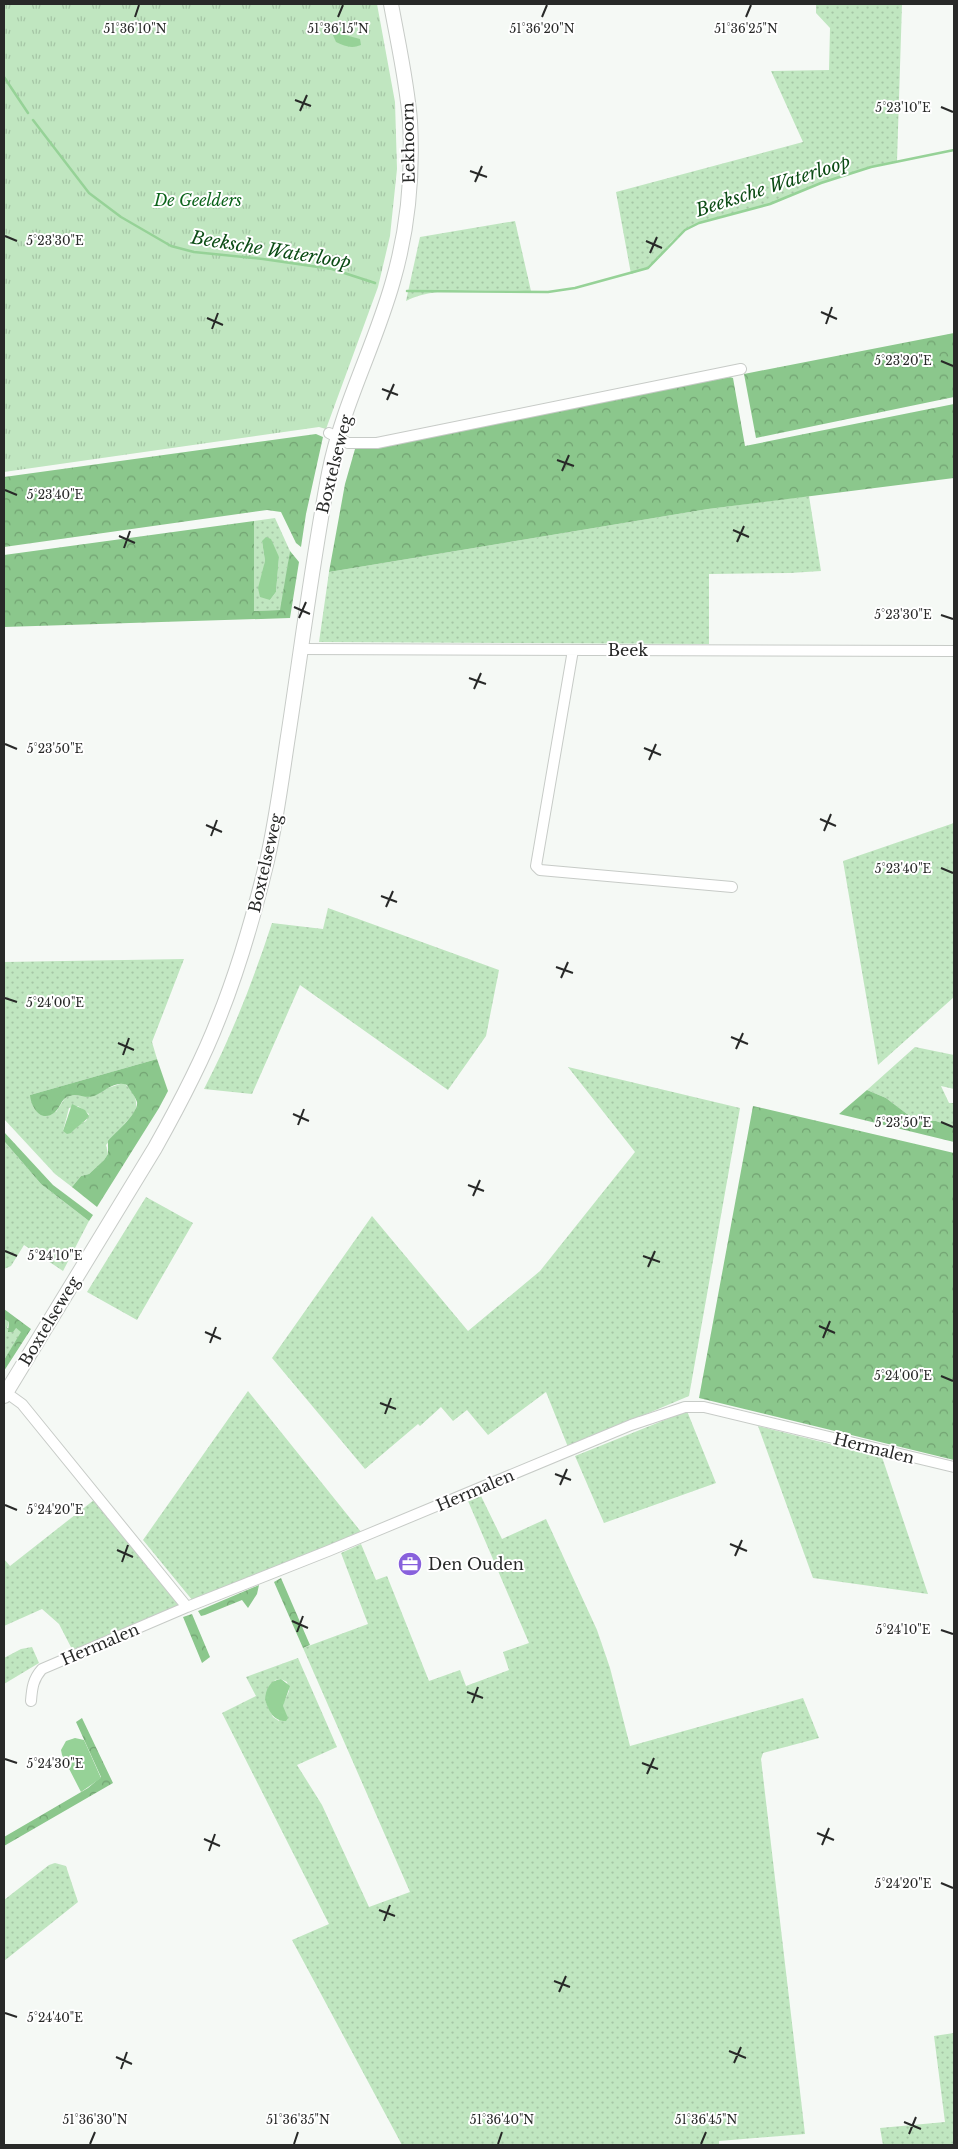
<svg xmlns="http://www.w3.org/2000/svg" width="958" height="2149" viewBox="0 0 958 2149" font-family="'Libre Baskerville',serif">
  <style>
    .grass { fill: url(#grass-dots); fill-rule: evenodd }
    .forest { fill: url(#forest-crowns) }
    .park { fill: url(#park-tufts) }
    .water { fill: #96d297 }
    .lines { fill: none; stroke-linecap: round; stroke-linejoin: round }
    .stream { stroke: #96d297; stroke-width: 2.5 }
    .street-casing { stroke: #c7cbc7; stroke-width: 12 }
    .secondary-casing { stroke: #c7cbc7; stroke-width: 16 }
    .street { stroke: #fff; stroke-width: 10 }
    .secondary { stroke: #fff; stroke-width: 14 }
    .ticks { fill: none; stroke: #282928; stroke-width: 2 }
    .labels { text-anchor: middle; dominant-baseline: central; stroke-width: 4; stroke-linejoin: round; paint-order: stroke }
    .street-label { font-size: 16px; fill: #282928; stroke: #fff }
    .park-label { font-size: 16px; font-style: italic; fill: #0c641b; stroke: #fff }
    .poi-label { font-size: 16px; fill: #282928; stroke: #fff; text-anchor: start }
    .water-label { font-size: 18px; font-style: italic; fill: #0c4c15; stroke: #fff }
    .ticks-label { font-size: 12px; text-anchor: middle; fill: #282928; stroke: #fff; stroke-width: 4; stroke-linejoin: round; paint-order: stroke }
  </style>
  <defs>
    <pattern id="grass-dots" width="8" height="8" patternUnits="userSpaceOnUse" patternTransform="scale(1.25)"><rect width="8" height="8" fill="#c0e6c0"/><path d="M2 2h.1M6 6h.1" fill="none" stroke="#a5c5a5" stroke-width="1.8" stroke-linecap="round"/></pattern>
    <pattern id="forest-crowns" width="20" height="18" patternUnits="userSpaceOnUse" patternTransform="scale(1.25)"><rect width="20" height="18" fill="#8bc78c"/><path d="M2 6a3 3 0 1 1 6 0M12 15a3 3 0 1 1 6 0" fill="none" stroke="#72a272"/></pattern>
    <pattern id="park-tufts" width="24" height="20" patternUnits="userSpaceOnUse" patternTransform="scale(1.25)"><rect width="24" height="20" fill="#c0e6c0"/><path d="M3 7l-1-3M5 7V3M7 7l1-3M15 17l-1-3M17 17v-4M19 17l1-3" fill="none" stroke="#a5c5a5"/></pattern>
  </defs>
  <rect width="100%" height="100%" fill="#f5f9f5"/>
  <!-- grass -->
  <path class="grass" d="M816 4H902L897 161 871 167 821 183 770 204 699 223 685 230 671 242 654 263 648 268 631 274 616 192 803 142 771 71 829 70 830 28 816 13Z
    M515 221 531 291C498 291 434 285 406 301L420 237Z
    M809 496 821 571 790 573 709 574V644L319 642 329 572 708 509Z
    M275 518 290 551 282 607 280 610 254 611V521ZM262 541 279 557 276 592 270 600 264 569 265 561Z
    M954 823V997L878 1065 843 861Z
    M328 908 499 970 486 1036 448 1090 300 985 252 1094 204 1089C232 1035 253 981 272 923L323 929Z
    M184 959 152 1042 157 1059 30 1095 56 1112 65 1098 70 1095 84 1096 123 1083C133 1088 140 1103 134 1113L106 1145 108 1154 104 1160 89 1174 81 1176 72 1187 55 1174 4 1119V962ZM78 1106 89 1114 86 1121 63 1131 69 1108Z
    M915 1047 954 1055V1089L941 1086 949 1103H954V1127L936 1121 919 1120 907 1114 886 1098 867 1090Z
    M568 1067 740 1108 689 1396 568 1447 546 1392 488 1435 467 1410 453 1421 441 1407 420 1426 418 1424 365 1469 272 1358 372 1216 468 1331 540 1271 635 1152Z
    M4 1141 41 1184 89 1221 63 1271 24 1245 11 1266 4 1269Z
    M146 1197 193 1223 137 1320 87 1292Z
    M4 1319 9 1322 7 1328H16L22 1332 4 1360Z
    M248 1391 362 1533 193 1601 143 1540Z
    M687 1411 716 1483 604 1523 575 1456Z
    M758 1426 882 1457 928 1594 813 1578Z
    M481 1496 502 1539 546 1519 597 1630 610 1668 630 1746 803 1698 819 1738 763 1753 761 1759 805 2134 719 2141V2145H402L292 1940 329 1924 222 1713 256 1696 246 1677 298 1658 337 1747 297 1765 322 1805 369 1907 410 1892 303 1648 368 1624 341 1553 361 1544 376 1580 387 1576 429 1681 460 1670 466 1686 509 1670 503 1652 529 1643 468 1501ZM281 1679 287 1682 289 1691 284 1702 279 1721 273 1717 265 1700 275 1680Z
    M94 1500 178 1602 179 1605 73 1651 59 1624 42 1609 4 1626V1559L10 1566Z
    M32 1647 39 1663 4 1684V1658L21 1649Z
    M55 1863 66 1866 78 1902 4 1961V1900L49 1865Z
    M954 2033V2145H883L880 2128 945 2122 934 2036Z"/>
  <!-- forest -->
  <path class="forest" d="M954 333V397L756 438 744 374Z
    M730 377 733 378 745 446 954 404V478L708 509 329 572 345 484 355 449Z
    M316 434 323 437 306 514 301 547 296 543 281 512 267 510 4 547V477Z
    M254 521V611L280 610 290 551 299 562 290 618 4 627V555Z
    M157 1059 168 1091 159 1108 97 1207 72 1187 81 1176 89 1174 104 1160 108 1154V1141C115 1133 139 1113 137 1102 135 1096 130 1090 127 1085 115 1080 104 1092 94 1096 85 1099 76 1092 67 1097 61 1100 60 1108 55 1112 41 1124 31 1107 30 1095Z
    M867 1090 886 1098 907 1114 919 1120 936 1121 954 1127V1142L839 1114Z
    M753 1106 954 1153V1460L699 1398Z
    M4 1132 53 1185 93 1215 89 1221 41 1184 4 1141Z
    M4 1309 31 1329 4 1371V1360L21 1332 16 1328 13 1332H8L9 1322 4 1319Z
    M281 1578 310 1645 303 1648 274 1582Z
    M259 1585 257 1594 248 1608 242 1600 205 1615 201 1616 198 1611Z
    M192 1614 210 1657 202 1663 183 1617Z
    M82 1718 113 1783 4 1846V1837L88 1788 101 1777 76 1722Z"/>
  <!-- park -->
  <path class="park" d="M4 4H377L395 102 397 169 390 236 378 287 326 429 319 427 4 472Z"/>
  <!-- water -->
  <path class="water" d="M338 23 343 25 345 35 360 39 361 45C351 49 345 46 336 42L332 33 335 25Z
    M266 537 271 539 279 557 276 592 270 600 260 597 258 588 265 561 262 541Z
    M72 1104 85 1110 89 1116C85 1122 77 1126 71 1133L67 1134 63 1131Z
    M281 1679 290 1686 283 1706 288 1718 286 1721C273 1721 269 1711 265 1700 266 1689 269 1681 281 1679Z
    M75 1738 84 1740 101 1778 81 1792 62 1755 61 1750 66 1741Z"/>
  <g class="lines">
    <!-- stream -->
    <path class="stream" d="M4 77 28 113
      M33 120 89 193 121 217 171 246 194 252 263 259 332 269 375 283
      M407 291 548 292 575 288 648 268 685 230 699 223 770 204 821 183 871 167 954 150"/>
    <!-- street casing -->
    <g class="street-casing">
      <path id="street" d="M329 433 348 443H377L741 369
        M301 649 954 651
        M573 650 536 866 540 870 732 887
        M4 1391 22 1404 187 1607
        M31 1701C32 1688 33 1679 42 1669L187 1607 328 1551 631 1425 685 1407H704L954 1467"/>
    </g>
    <!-- secondary casing -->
    <g class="secondary-casing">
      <path id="secondary" d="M4 1396 155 1148C178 1107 201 1064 218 1020 239 968 254 915 267 861 276 822 281 783 287 743 301 653 312 562 329 473 342 406 375 346 393 281 408 229 413 175 410 121 407 82 398 43 391 4"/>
    </g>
    <!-- street -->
    <use href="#street" class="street"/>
    <!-- secondary -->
    <use href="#secondary" class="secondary"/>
  </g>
  <!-- ticks -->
  <path class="ticks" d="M135 17 139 5M338 17 343 5M542 17 547 5M746 17 751 5M295 100 311 106M941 107 953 112M300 111 307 95M470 171 487 177M475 182 482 166M5 236 17 241M646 241 662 248M650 253 657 237M821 312 837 319M207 318 223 325M826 324 832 307M212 329 218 313M941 361 953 366M382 389 398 395M387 400 394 384M557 460 574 466M562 471 569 455M5 490 17 495M733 530 749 537M119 536 135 543M737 542 744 526M124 548 130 531M294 607 310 614M941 615 953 619M299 618 306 602M469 678 486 684M474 689 481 673M5 744 17 749M644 748 661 755M649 760 656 744M820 819 836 826M206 825 222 832M824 831 831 814M211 836 217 820M941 868 953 873M381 896 397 902M386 907 393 891M556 967 573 973M561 978 568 962M5 998 17 1002M731 1037 748 1044M118 1043 134 1050M736 1049 743 1033M123 1055 129 1038M293 1114 309 1121M941 1122 953 1127M298 1125 304 1109M468 1185 484 1191M473 1196 480 1180M5 1251 17 1256M643 1256 660 1262M648 1267 655 1251M819 1326 835 1333M205 1332 221 1339M823 1338 830 1321M210 1343 216 1327M941 1376 953 1381M380 1403 396 1409M385 1414 391 1398M555 1474 571 1480M560 1485 567 1469M5 1505 17 1510M730 1544 747 1551M117 1550 133 1557M735 1556 742 1540M122 1562 128 1545M292 1621 308 1628M941 1630 953 1634M297 1632 303 1616M467 1692 483 1698M472 1703 478 1687M5 1759 17 1763M642 1763 658 1769M647 1774 654 1758M817 1833 834 1840M204 1839 220 1846M822 1845 829 1828M209 1851 215 1834M941 1883 953 1888M379 1910 395 1916M384 1921 390 1905M554 1981 570 1987M559 1992 566 1976M5 2013 17 2017M729 2051 746 2058M116 2057 132 2064M734 2063 741 2047M121 2069 127 2052M904 2122 921 2129M909 2134 916 2117M90 2144 95 2132M294 2144 298 2132M498 2144 502 2132M701 2144 706 2132"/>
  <!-- icons -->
  <defs>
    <g id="office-disc" transform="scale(1.25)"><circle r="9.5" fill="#8861dc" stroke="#fff"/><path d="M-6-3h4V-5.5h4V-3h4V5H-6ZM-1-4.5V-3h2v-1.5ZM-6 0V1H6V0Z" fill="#fff"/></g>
  </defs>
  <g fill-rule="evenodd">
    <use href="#office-disc" x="410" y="1564"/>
  </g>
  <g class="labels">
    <!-- street labels -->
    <g class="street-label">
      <text transform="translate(408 143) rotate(-91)">Eekhoorn</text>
      <text transform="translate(334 464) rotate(-76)">Boxtelseweg</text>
      <text x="628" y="650">Beek</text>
      <text transform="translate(265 863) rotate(-77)">Boxtelseweg</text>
      <text transform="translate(49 1321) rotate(-59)">Boxtelseweg</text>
      <text transform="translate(874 1448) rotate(14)">Hermalen</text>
      <text transform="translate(475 1490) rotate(-23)">Hermalen</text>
      <text transform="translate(100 1644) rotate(-23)">Hermalen</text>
    </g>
    <!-- park labels -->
    <g class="park-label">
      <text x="198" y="200">De Geelders</text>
    </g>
    <!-- poi labels -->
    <g class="poi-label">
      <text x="428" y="1564">Den Ouden</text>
    </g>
    <!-- water labels -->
    <g class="water-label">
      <text transform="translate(773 186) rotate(-18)">Beeksche Waterloop</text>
      <text transform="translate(271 250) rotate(9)">Beeksche Waterloop</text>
    </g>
  </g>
  <g class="ticks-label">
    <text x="135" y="33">51°36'10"N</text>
    <text x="542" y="33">51°36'20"N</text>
    <text x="338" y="33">51°36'15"N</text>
    <text x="746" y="33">51°36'25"N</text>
    <text x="903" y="112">5°23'10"E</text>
    <text x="55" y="245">5°23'30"E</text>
    <text x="903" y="365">5°23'20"E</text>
    <text x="55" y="499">5°23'40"E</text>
    <text x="903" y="619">5°23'30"E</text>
    <text x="55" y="753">5°23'50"E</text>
    <text x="903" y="873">5°23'40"E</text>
    <text x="55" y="1007">5°24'00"E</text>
    <text x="903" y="1127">5°23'50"E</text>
    <text x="55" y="1260">5°24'10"E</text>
    <text x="903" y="1380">5°24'00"E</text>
    <text x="55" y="1514">5°24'20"E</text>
    <text x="903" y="1634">5°24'10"E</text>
    <text x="55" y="1768">5°24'30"E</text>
    <text x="903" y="1888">5°24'20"E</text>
    <text x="55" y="2022">5°24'40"E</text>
    <text x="95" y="2124">51°36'30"N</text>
    <text x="298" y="2124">51°36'35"N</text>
    <text x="502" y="2124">51°36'40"N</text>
    <text x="706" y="2124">51°36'45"N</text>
  </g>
  <!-- border -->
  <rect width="958" height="2149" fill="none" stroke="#282928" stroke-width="10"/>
</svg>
